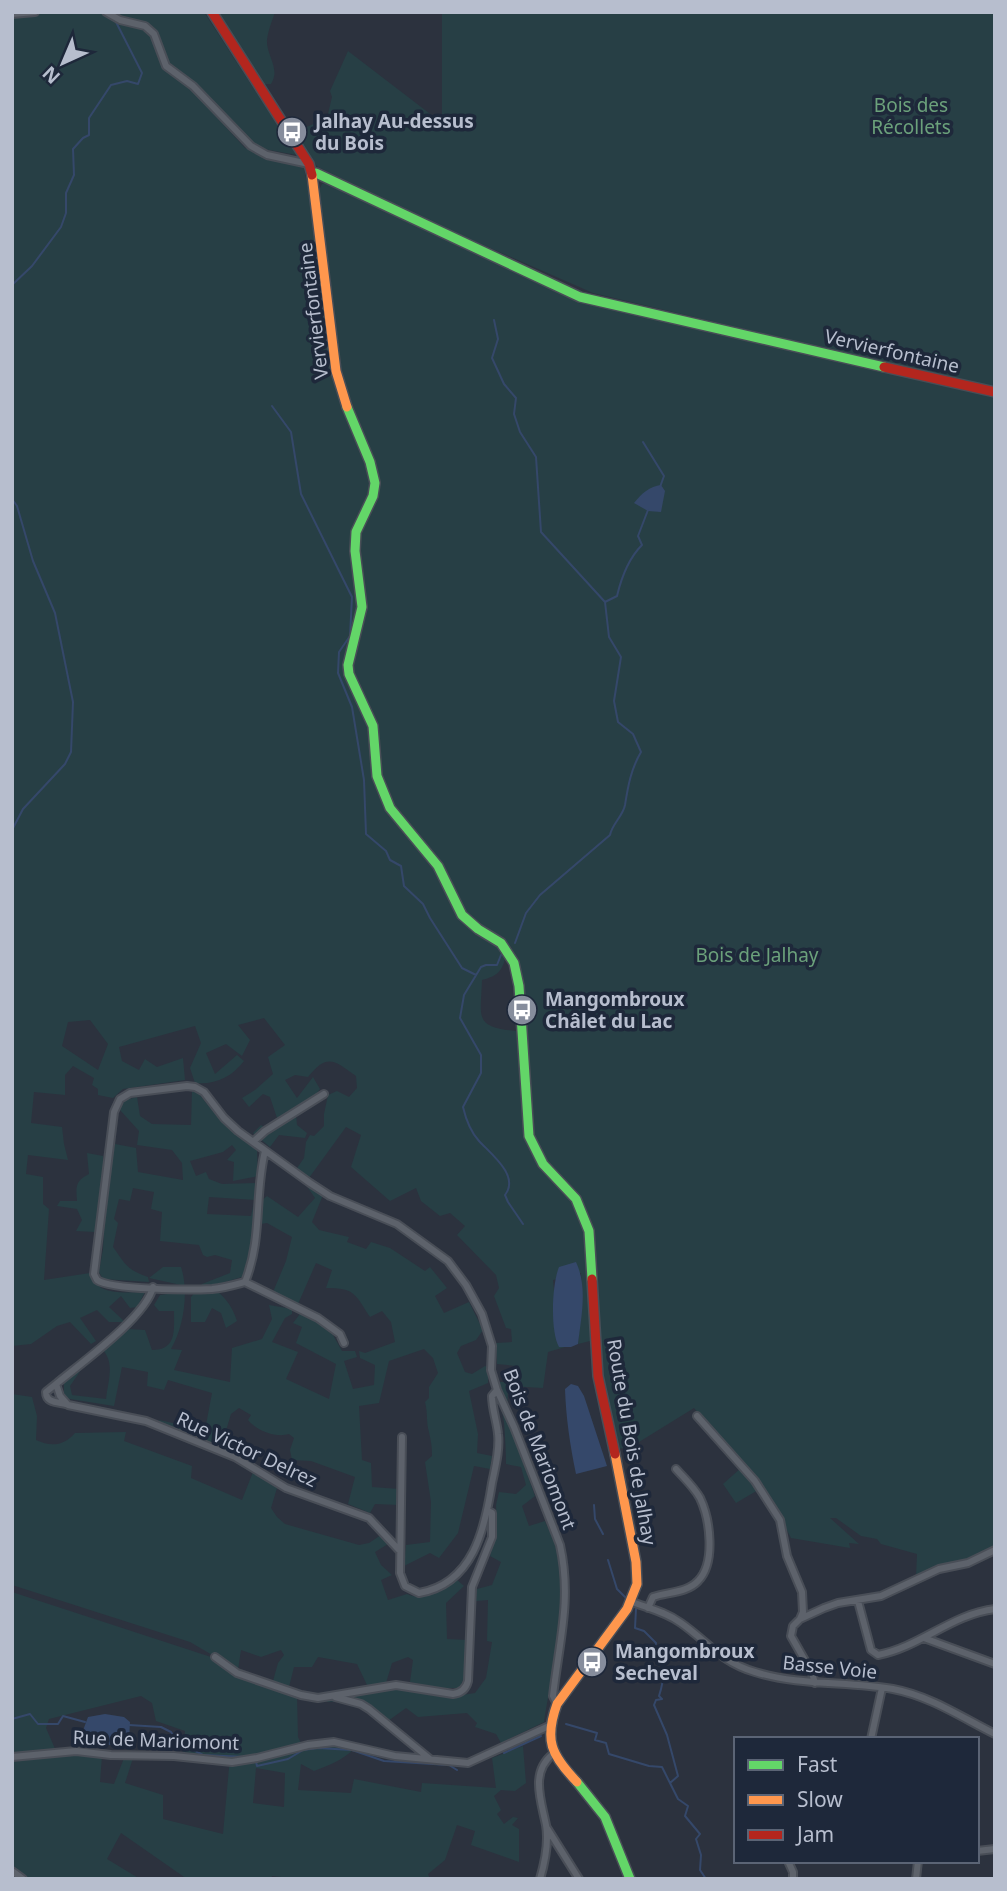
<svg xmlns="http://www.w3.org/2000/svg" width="1007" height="1891" viewBox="0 0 1007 1891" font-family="'Noto Sans',sans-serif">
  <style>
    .green { fill: #273f45; fill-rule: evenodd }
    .water { fill: #35486a }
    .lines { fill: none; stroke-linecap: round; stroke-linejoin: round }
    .stream { stroke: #35486a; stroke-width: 2 }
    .street-casing { stroke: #494e57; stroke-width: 10 }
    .fast-casing { stroke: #494e57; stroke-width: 12 }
    .slow-casing { stroke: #494e57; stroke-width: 12 }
    .jam-casing { stroke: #494e57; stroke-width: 12 }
    .street { stroke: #5d626b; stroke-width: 6 }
    .fast { stroke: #63d668; stroke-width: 9 }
    .slow { stroke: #ff974d; stroke-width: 9 }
    .jam { stroke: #b3261e; stroke-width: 9 }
    .labels { text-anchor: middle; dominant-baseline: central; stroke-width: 7; stroke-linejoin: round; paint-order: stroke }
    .park-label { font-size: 19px; fill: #6ba17b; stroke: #1e283a }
    .poi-label { font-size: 19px; font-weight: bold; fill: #b7bece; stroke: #1e283a; text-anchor: start }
    .street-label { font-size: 19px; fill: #b7bece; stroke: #1e283a }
  </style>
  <rect width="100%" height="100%" fill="#2c323e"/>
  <!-- green -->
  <path class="green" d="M66 12H204L297 155 258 148 240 134 177 74 245 148 295 159 304 168 337 339 319 190 322 184 328 183 498 262 578 302 995 396V1547L967 1561 916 1577 917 1554 881 1544 877 1539 861 1536 836 1518H830L859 1544 849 1543 850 1548 791 1538 772 1501 756 1479 694 1408 639 1442 614 1451 594 1340 578 1344 582 1303 581 1273 553 1280 559 1346 565 1347 548 1352 543 1388 508 1386 507 1419 535 1496 522 1506 529 1526 545 1521C548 1529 553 1537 556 1545 570 1587 551 1678 544 1722L501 1743 496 1734 475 1727 477 1723 467 1713 418 1717 406 1708 388 1721 360 1699 329 1702 297 1696 298 1737 301 1743H336L355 1748C343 1760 330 1765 314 1771L301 1764 298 1790 351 1793 354 1779 421 1792 422 1783 496 1788 492 1758 523 1746 526 1783 515 1791 501 1790 494 1796 501 1810 497 1814 504 1824 513 1817 518 1818 512 1825 519 1829V1862L471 1845 475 1831 457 1825 445 1860 428 1874 430 1879H299L272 1876 271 1879H187L121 1833 107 1859 140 1879H30L12 1867V1762L75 1753 102 1756 100 1782 114 1784 124 1758H133L125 1783 163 1795V1819L223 1834 230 1757 205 1759 183 1754 185 1731 156 1721 152 1703 141 1696 49 1719 46 1728 56 1751 12 1755V1592L211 1657 230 1671 231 1666 190 1642 12 1585V1394L32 1397 37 1416 36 1440C51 1447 64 1446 75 1433L126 1432 124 1441 192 1466 191 1478 242 1500 253 1472 277 1488 271 1508 277 1517 285 1524 359 1545 369 1543 381 1535 388 1544 375 1552 381 1565 392 1575 381 1580 388 1600 407 1594C425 1602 441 1590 456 1579L464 1586 446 1603 447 1639 467 1640 465 1677 459 1688H441L410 1682 413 1660 408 1657 392 1663 386 1683 367 1685 357 1664 318 1657 312 1667H294L289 1687 273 1681 278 1663 284 1655 281 1650 261 1657 241 1650 238 1670 313 1696 398 1689 449 1697 475 1693 486 1678 492 1642 487 1641 488 1600 476 1601 477 1589 492 1585 501 1562 490 1556 497 1532 496 1505 499 1492 516 1494 526 1485 521 1467 506 1464C506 1450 505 1436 504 1423 503 1409 497 1397 499 1382H517L516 1366 497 1364 496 1343 512 1342 511 1329 506 1328 494 1296 499 1288 496 1275 457 1235 465 1226 450 1213 440 1216 421 1201 416 1188 390 1201 351 1167 361 1135 346 1127 306 1182 323 1195 312 1222 319 1230 349 1237 347 1242 366 1249 371 1242 390 1248 425 1271 430 1267 447 1288 435 1296 444 1313 469 1302 483 1330 476 1340 461 1346 457 1353 465 1372 472 1374 485 1366 488 1367V1383L469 1391 478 1434 477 1453 492 1456 490 1469 474 1466 458 1533 439 1558 430 1553 404 1566 406 1545 430 1542 431 1502 425 1462 432 1456C432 1446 431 1442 429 1432 426 1422 428 1413 425 1402L429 1398V1387L438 1373 433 1358 424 1349 389 1361 379 1403 359 1406 362 1460 371 1463 372 1487 399 1489V1505L375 1504 370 1513 348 1504 355 1477 311 1461 292 1460 290 1450 294 1438 289 1434C276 1438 257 1431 248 1420L251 1415 239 1408 231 1414 221 1447 159 1425V1420L205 1430 212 1393 168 1380 164 1390 147 1386 148 1372 122 1367 114 1406 64 1398V1383L83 1367 70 1386 72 1395 106 1399C108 1381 115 1364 103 1350L127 1329 145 1330 152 1350C177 1350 174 1330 174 1311H159L154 1305 160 1295 181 1292V1285L149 1278 163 1267H181C189 1291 184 1327 171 1349L182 1350 174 1370 230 1382 232 1348 262 1339 272 1319 269 1305 292 1309V1314L285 1318 272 1342 298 1352 286 1379 329 1399 336 1364 296 1343 302 1327 293 1323 300 1314 319 1323 333 1335 342 1351H355L357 1357 344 1361 353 1389 374 1385 375 1365 360 1358 359 1351 365 1353 395 1342 391 1322 382 1311 370 1317C355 1294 355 1288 326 1288L332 1270 316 1263 298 1304 273 1292 286 1261 292 1237 267 1223 254 1225 251 1257 242 1277 211 1286C224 1296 232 1305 237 1321L226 1328 221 1313 212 1308 205 1322H191V1297L202 1284 230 1273 232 1260 215 1255 207 1257 203 1255 199 1245 160 1241 162 1212 151 1209 154 1192 133 1188 130 1201 119 1199 114 1219 118 1223 113 1247C126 1265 126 1269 148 1277L149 1282 103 1279 99 1272 103 1249 106 1197 99 1198 95 1232 76 1231 82 1220 77 1209 57 1206 60 1201H77C76 1187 75 1181 89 1174L87 1153 103 1156V1182L108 1179 115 1144 136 1148 138 1172 183 1180 182 1163 172 1150 137 1145 139 1131 120 1110 122 1101 137 1097 140 1116 152 1124 191 1125 192 1091 199 1094 220 1120 257 1150 258 1176 233 1181 234 1162 227 1160 236 1150 232 1145 223 1152 190 1161 196 1176 206 1172 209 1179 222 1184 258 1183V1200L209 1197 207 1214 251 1216 254 1202H257L256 1220 261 1221V1201L267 1196 298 1217 315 1198 306 1185 293 1174 304 1158 306 1142 310 1135 314 1136 324 1126V1114L328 1095 337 1091 349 1097 357 1088 356 1076C334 1060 327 1053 308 1077L295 1075 285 1080 297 1098 313 1077 320 1089 305 1109 296 1115 297 1125 307 1133 305 1138 279 1135 270 1147 253 1133 261 1125 272 1133 277 1118 270 1097 263 1094 249 1107 242 1098 255 1090 273 1074 268 1057 285 1045 264 1018 238 1025 250 1040 242 1056 226 1044 206 1053 215 1074 237 1055 244 1061C232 1077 215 1085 195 1083L190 1068 201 1043 195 1026 119 1047 122 1061 139 1070 145 1059 157 1067 183 1058 185 1080 123 1089 113 1098 98 1095V1089L92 1085 94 1078 73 1066 65 1075V1095L34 1092 31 1123 62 1127 64 1144 68 1160 28 1155 26 1174 43 1177V1204L49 1209 44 1280 90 1273C97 1297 125 1292 145 1292L137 1307 130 1308 121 1296 109 1307 125 1322H109L97 1310 80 1318 96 1341 91 1344 70 1322 57 1326 31 1344 12 1346V15ZM506 956C519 978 515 1006 516 1031 473 1027 481 1017 482 980 498 976 502 971 506 956ZM90 1020 108 1044 98 1070 62 1046 68 1022ZM256 1768 285 1773 284 1807 253 1803Z
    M216 12H275C272 21 268 31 267 40 266 55 281 69 271 84H263Z
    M442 12H995V389L593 293 442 227 318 167 307 156 293 133 327 118 332 97 330 91 348 51 442 123Z
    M741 1468 758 1490 736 1503 723 1484Z"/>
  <!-- water -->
  <path class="water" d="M661 485 665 491 661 512 648 511 634 503C641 494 650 486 661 485Z
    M576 1262C588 1287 581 1318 578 1344L571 1347H559C550 1331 552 1284 559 1267Z
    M571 1384 578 1386 584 1396 607 1466 576 1474C570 1445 566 1418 565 1389Z
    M105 1714 124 1717 130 1722 129 1740 124 1746 84 1743 81 1736 88 1717Z"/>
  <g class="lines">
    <!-- stream -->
    <path class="stream" d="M12 285 32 266 61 227 66 213V193L74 175 73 149 83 138 89 135V118L111 85 127 81 138 84 142 73 116 22 108 17
      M494 320 498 339 492 358 504 384 516 398 514 414 520 432 536 457 541 532 605 602
      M272 406 291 432 301 494 352 597 350 636 339 652 338 673 352 707 364 780 366 834 386 851 390 860 401 866 404 886 423 904 430 918 462 968 476 975
      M643 442 664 476 660 487
      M12 499 17 506 33 561 55 613 73 702 71 752 65 764 23 809 12 830
      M515 943 526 913 540 895 610 835C612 824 623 816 625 805 628 786 631 769 641 752L633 734 618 722 614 701 621 657 609 637 605 602 617 596C621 579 629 558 642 545L638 536 648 510
      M501 955 497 965H486L481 967 464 995 460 1018 481 1055V1073L463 1107C466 1120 470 1131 479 1141 491 1154 520 1176 505 1195L508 1202 523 1224
      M594 1505 595 1519 603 1534
      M608 1560 617 1589 627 1599
      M636 1609 635 1628 644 1631 656 1643 655 1647C667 1660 664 1681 659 1696L662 1699 656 1700 654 1705 667 1735 678 1776 670 1783 678 1799 688 1806 685 1816 700 1834 696 1839 701 1855 700 1870 706 1879
      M12 1719 30 1714 38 1724H58L63 1716 85 1722
      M566 1724 597 1733 595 1740 606 1743 609 1754 649 1766 662 1767 670 1783
      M129 1725 161 1727 171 1732 178 1742 203 1755 246 1757
      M504 1753 541 1736
      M256 1762 257 1766 288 1759 303 1750 318 1748 352 1750 384 1761 449 1765 457 1770"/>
    <!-- street casing -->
    <g class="street-casing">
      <path id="street" d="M106 12 120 20 145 26 154 34 166 66 193 86 251 146 267 155 309 164
        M12 14 35 12
        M254 1141 265 1131 324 1094
        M245 1282C263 1237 254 1196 265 1151
        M153 1287C146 1317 81 1363 56 1384L60 1396 68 1405 146 1421 235 1457 286 1488 369 1518 399 1550
        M344 1343 340 1334 318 1318 245 1282C234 1285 224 1288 212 1289 192 1290 111 1290 97 1280L94 1274 114 1112 120 1099 130 1093 187 1086 195 1087 204 1092 224 1118 238 1131 310 1183 330 1196 397 1224 448 1261 466 1285 482 1314 492 1346 491 1370 497 1390 514 1427 560 1545C572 1600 559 1642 553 1696L557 1704
        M56 1384 46 1392C46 1403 57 1402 66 1404
        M697 1416 755 1481 780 1520 787 1556 802 1592 803 1612 800 1619
        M402 1437 400 1573 405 1586 419 1593C473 1584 485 1529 492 1483 495 1468 500 1450 498 1434 497 1422 492 1409 492 1396L497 1390
        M858 1601 871 1650 878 1655C920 1647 952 1614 995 1609
        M632 1602C648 1608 666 1612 681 1623 708 1642 721 1662 755 1672 800 1686 847 1681 893 1689 930 1696 961 1717 995 1734
        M648 1608 653 1597C667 1592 687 1593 698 1581 716 1563 710 1519 700 1498 694 1487 684 1478 676 1469
        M924 1638 995 1664
        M215 1657 237 1673 301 1695 318 1698 396 1685 453 1694C461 1693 466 1689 468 1681L472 1587 492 1537V1513L488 1511
        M815 1683 812 1673 791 1636 793 1626 800 1619 824 1608 838 1603 881 1596 939 1569 968 1563 995 1550
        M335 1697 361 1704 369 1709 430 1759
        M871 1739 882 1688
        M12 1757 76 1751 111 1755 174 1756 232 1762 257 1758 308 1745 334 1742 395 1756 468 1763 549 1726
        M547 1828 579 1879
        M977 1851 995 1849
        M788 1861 793 1872V1879
        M12 1871 23 1879
        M540 1879C545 1862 549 1842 546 1825 541 1800 530 1772 553 1754
        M916 1879 918 1861"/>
    </g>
    <!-- fast casing -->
    <g class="fast-casing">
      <path id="fast" d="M312 174 316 173 580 297 884 367
        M347 407 370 462 375 483 373 496 356 532 355 551 362 607 348 665 349 674 373 726 377 776 390 808 438 866 462 915 478 929 501 943 514 963 519 986 529 1136 543 1164 576 1199 589 1231 592 1279
        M577 1782 605 1817 630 1879"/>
    </g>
    <!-- slow casing -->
    <g class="slow-casing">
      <path id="slow" d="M312 175 336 371 347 407
        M577 1782C551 1755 544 1740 557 1704L627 1609 637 1584 636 1562 615 1454"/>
    </g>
    <!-- jam casing -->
    <g class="jam-casing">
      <path id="jam" d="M212 12 309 164 312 175
        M884 367 995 392
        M592 1279 598 1376 615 1454"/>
    </g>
    <!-- street -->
    <use href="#street" class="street"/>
    <!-- fast -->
    <use href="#fast" class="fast"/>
    <!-- slow -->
    <use href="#slow" class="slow"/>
    <!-- jam -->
    <use href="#jam" class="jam"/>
  </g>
  <!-- icons -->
  <defs>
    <g id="bus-disc" transform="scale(1.575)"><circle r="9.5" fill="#868d9c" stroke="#1e283a"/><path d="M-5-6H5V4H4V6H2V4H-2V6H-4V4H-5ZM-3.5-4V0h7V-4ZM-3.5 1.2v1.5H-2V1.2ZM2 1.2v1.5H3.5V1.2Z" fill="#fff"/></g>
  </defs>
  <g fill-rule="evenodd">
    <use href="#bus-disc" x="292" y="132"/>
    <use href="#bus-disc" x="522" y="1010"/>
    <use href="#bus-disc" x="592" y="1662"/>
  </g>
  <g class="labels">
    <!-- park labels -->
    <g class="park-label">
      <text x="911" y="105">Bois des<tspan x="911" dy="22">Récollets</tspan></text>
      <text x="757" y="955">Bois de Jalhay</text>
    </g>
    <!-- poi labels -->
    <g class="poi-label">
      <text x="315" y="121">Jalhay Au-dessus<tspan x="315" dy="22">du Bois</tspan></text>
      <text x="545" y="999">Mangombroux<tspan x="545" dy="22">Châlet du Lac</tspan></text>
      <text x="615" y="1651">Mangombroux<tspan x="615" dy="22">Secheval</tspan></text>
    </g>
    <!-- street labels -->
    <g class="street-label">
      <text transform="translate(313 311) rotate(-97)">Vervierfontaine</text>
      <text transform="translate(892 351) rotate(13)">Vervierfontaine</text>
      <text transform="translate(632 1442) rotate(80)">Route du Bois de Jalhay</text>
      <text transform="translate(247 1449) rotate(25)">Rue Victor Delrez</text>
      <text transform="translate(540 1449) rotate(69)">Bois de Mariomont</text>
      <text transform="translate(830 1667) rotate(6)">Basse Voie</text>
      <text transform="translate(156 1740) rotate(2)">Rue de Mariomont</text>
    </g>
  </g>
  <!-- border -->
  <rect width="1007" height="1891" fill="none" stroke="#b7bece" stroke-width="28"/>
  <!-- legend -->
  <rect x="734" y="1737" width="245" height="126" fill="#1e283a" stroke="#5b6475" stroke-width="2"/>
  <rect x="748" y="1760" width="35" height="10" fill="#63d668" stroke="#5b6475" stroke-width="2"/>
  <text x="797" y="1772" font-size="21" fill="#b7bece">Fast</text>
  <rect x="748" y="1795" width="35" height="10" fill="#ff974d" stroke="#5b6475" stroke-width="2"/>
  <text x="797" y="1807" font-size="21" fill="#b7bece">Slow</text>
  <rect x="748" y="1830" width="35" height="10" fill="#b3261e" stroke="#5b6475" stroke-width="2"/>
  <text x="797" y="1842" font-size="21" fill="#b7bece">Jam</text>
  <!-- north arrow -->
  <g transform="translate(63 63) rotate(224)" stroke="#1e283a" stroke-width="5" paint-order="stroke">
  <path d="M0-5L12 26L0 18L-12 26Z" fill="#b7bece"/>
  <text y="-10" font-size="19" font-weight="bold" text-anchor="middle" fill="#b7bece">N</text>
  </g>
</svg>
